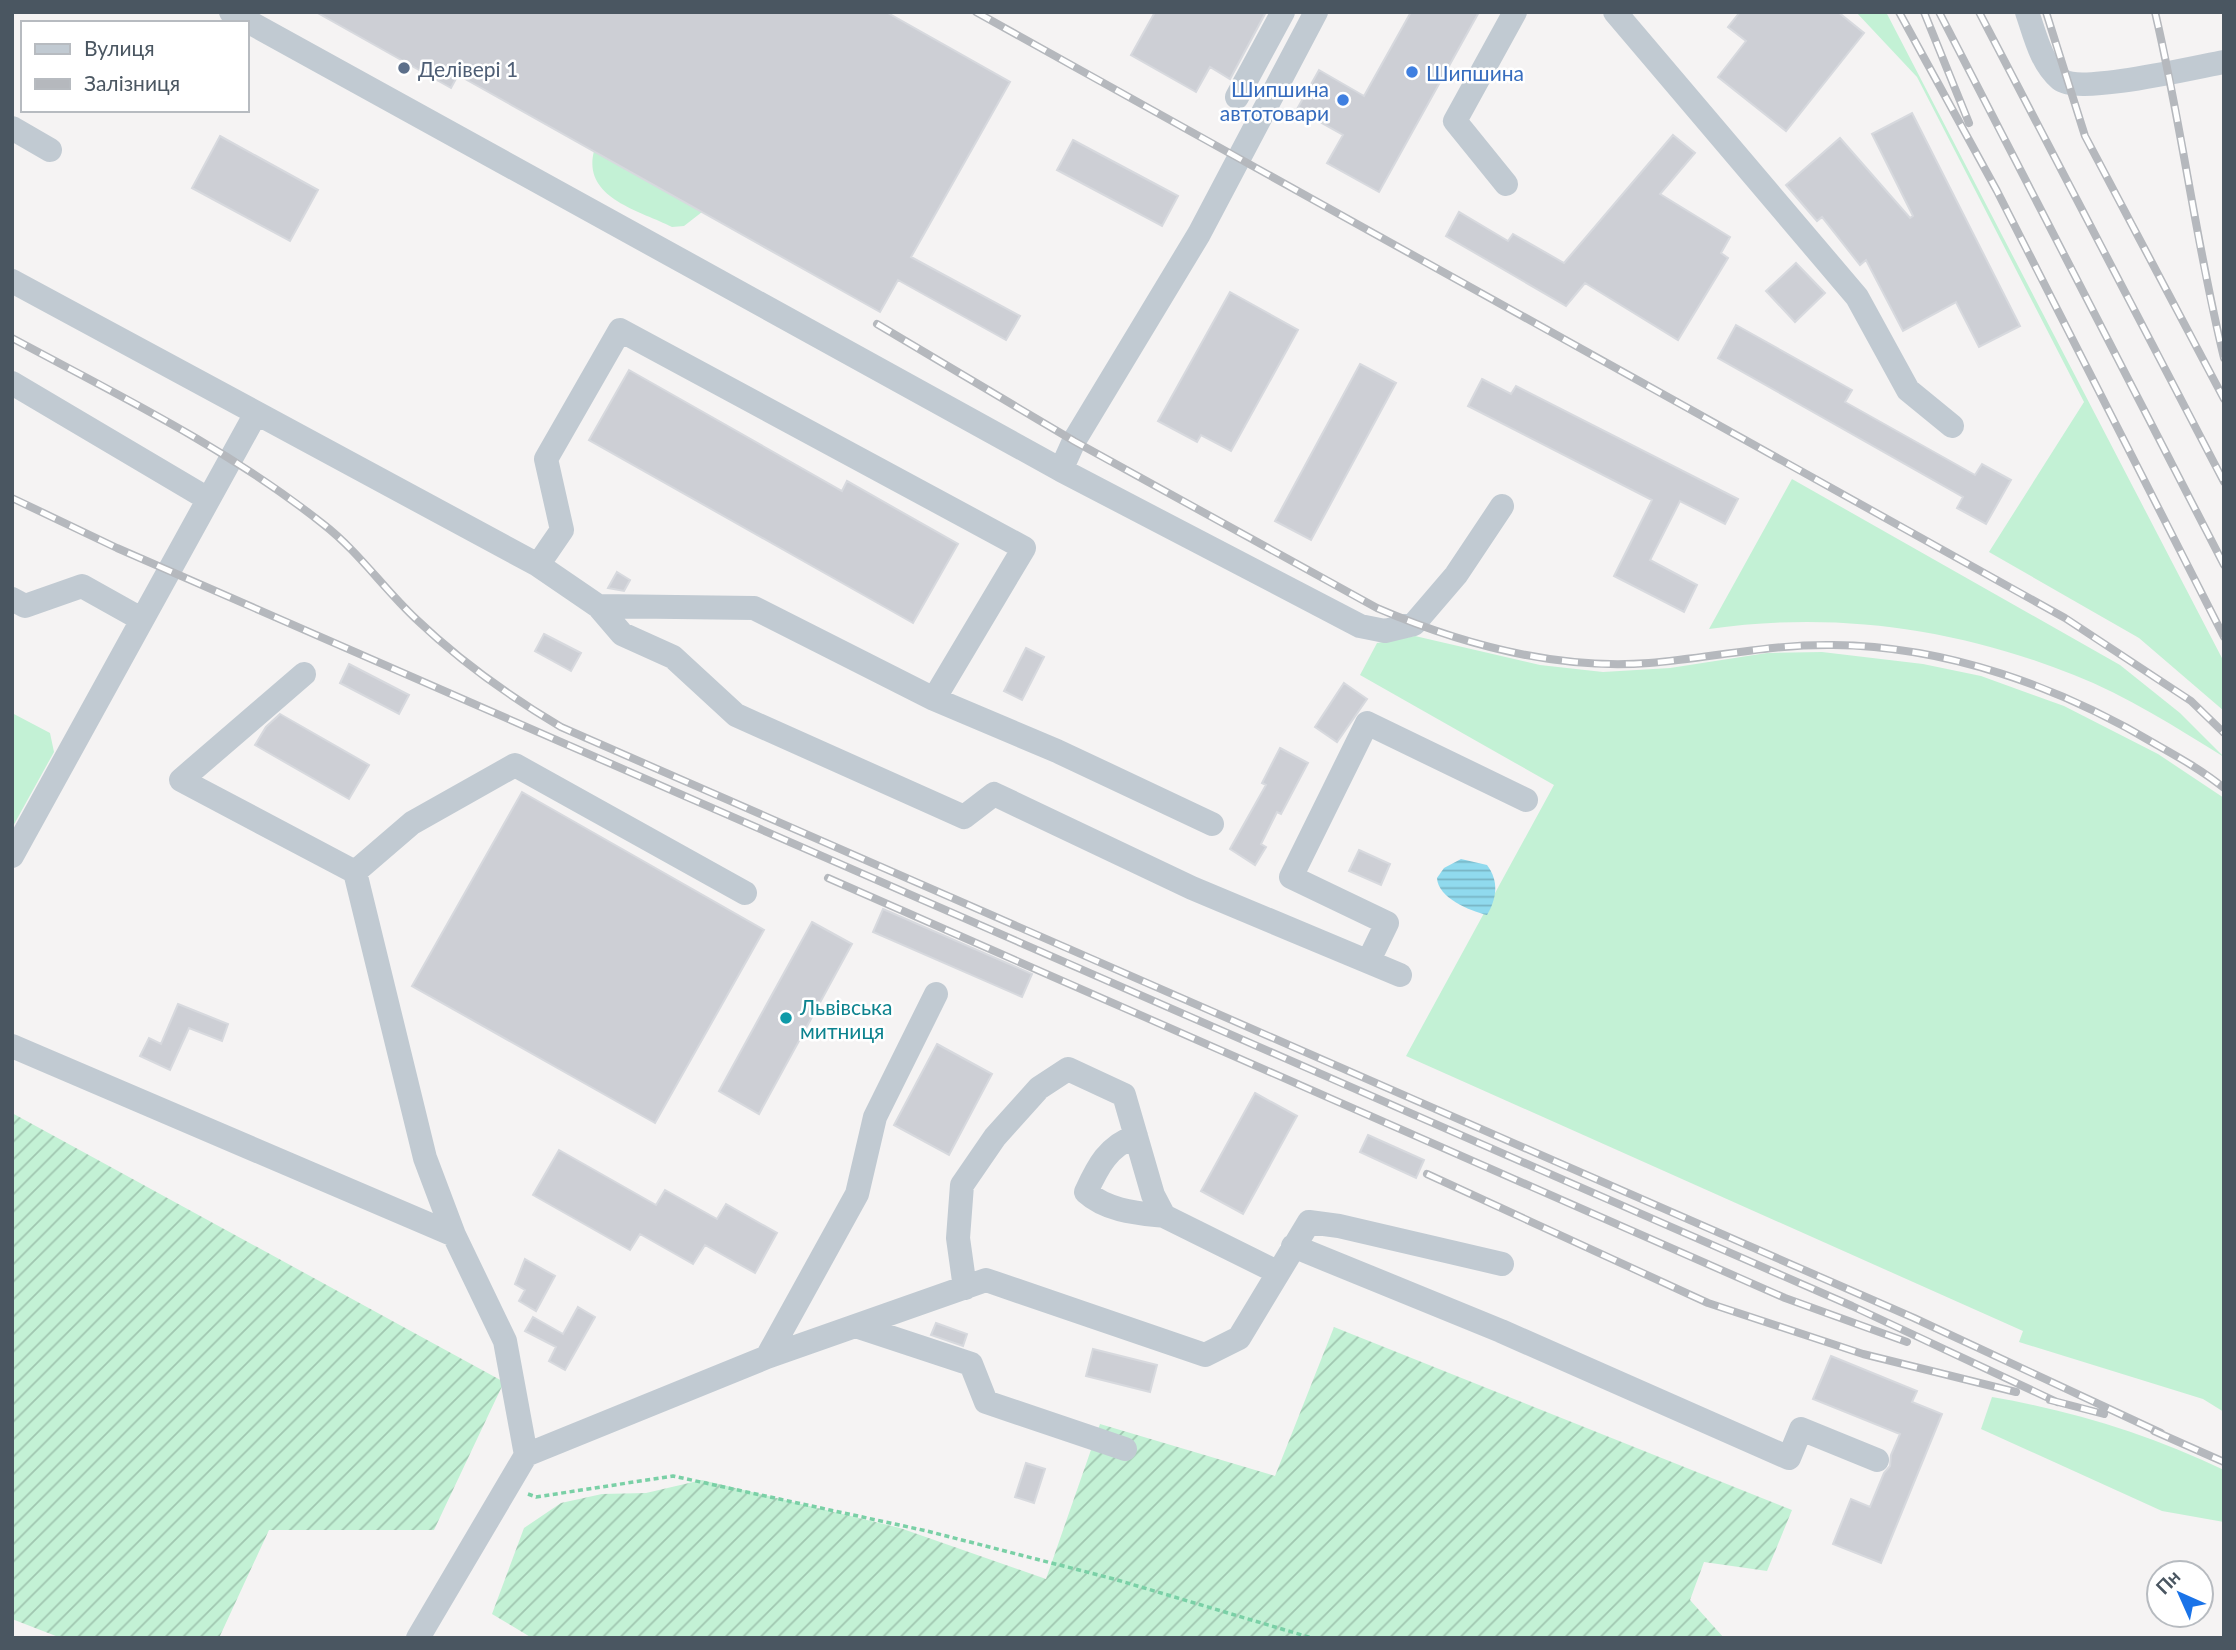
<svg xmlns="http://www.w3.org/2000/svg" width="2236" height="1650" viewBox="0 0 2236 1650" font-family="Lato,sans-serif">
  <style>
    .grass { fill: #c3f1d5 }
    .garden { fill: url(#garden-furrows) }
    .water { fill: url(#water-rules) }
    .building { fill: #cdcfd5; stroke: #d7d9de; stroke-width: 2 }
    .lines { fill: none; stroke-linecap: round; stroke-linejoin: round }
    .path { stroke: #7ad0a6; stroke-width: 3.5; stroke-dasharray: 5 3.5; stroke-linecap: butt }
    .minor { stroke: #c1cad2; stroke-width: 24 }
    .rail-casing { stroke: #b5b8bd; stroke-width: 8 }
    .rail { stroke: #fff; stroke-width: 5; stroke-dasharray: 16; stroke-linecap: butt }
    .service-dot { fill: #5c6f8a; stroke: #fff; stroke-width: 2.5 }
    .shop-dot { fill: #3f7fe0; stroke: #fff; stroke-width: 2.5 }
    .culture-dot { fill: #0f9aa8; stroke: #fff; stroke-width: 2.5 }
    .labels { text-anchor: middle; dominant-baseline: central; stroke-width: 5; stroke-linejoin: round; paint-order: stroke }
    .service-label { font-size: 21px; fill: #4e5e75; stroke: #fff; text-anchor: start }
    .shop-label { font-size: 21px; fill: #366cbe; stroke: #fff; text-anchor: start }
    .culture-label { font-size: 21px; fill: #0d838f; stroke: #fff; text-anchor: start }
  </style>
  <defs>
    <pattern id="garden-furrows" width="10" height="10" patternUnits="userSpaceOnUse" patternTransform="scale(1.75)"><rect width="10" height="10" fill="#c3f1d5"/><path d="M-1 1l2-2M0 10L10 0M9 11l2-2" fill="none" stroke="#a0c6b0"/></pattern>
    <pattern id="water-rules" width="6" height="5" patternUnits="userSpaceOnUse" patternTransform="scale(1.75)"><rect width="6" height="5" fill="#90daee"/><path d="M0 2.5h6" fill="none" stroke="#78b4c4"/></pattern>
  </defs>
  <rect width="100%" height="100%" fill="#f5f3f3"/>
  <!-- grass -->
  <path class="grass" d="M1856 12H1886L2224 662V711L2139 638 1989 552 2084 402 1917 77Z
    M594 151 702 212 684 226 672 227C638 210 582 198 594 151Z
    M1792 479 2120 665 2180 713 2224 757C2177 728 2127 696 2074 675 1956 628 1835 611 1709 629Z
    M1415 636 1540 665 1603 672 1670 668 1767 653 1822 652 1923 664 1981 676 2064 706 2158 754 2224 798V1412L2203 1399 2019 1342 2023 1331 1406 1056 1554 785 1360 675 1377 643Z
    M12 713 50 733 54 752 12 828Z
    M1992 1397C2073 1411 2149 1434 2224 1470V1522L2162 1511 1981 1429Z"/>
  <!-- garden -->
  <path class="garden" d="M12 1113 504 1382 434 1530H269L219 1638H61L12 1619Z
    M1334 1327 1792 1510 1767 1571 1704 1562 1690 1600 1724 1638H532L492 1614 524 1528 561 1503 602 1494 646 1493 702 1480 900 1528 1046 1579 1100 1424 1275 1476Z"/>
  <!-- water -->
  <path class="water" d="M1461 859 1487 865C1499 881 1497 898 1487 915 1470 911 1438 898 1437 878L1444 868Z"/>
  <!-- building -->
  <path class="building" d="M316 12H886L1010 82 911 257 1020 316 1006 340 898 280 880 312 458 75 451 88Z
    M1155 12H1266L1230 79 1210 67 1196 92 1131 55Z
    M1411 12H1479L1379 192 1327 163 1343 135 1297 109 1319 70 1364 96Z
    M1740 12H1838L1864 33 1786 131 1718 77 1746 41 1728 27Z
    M1912 113 2020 326 1979 347 1956 302 1903 331 1866 260 1860 265 1822 217 1817 221 1786 185 1840 138 1910 218 1913 216 1872 134Z
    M1673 135 1695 153 1660 194 1730 237 1721 253 1728 258 1678 340 1585 283 1566 306 1446 236 1459 212 1508 241 1513 234 1564 263Z
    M220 136 318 190 290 241 192 188Z
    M1073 140 1178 196 1162 226 1057 170Z
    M1796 263 1825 293 1795 322 1766 291Z
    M1230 292 1298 330 1231 451 1201 435 1197 442 1158 421Z
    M1736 325 1852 390 1845 402 1975 475 1982 464 2011 480 1986 524 1957 508 1963 497 1718 358Z
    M1360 364 1396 383 1311 540 1275 521Z
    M629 370 842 491 847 481 958 544 913 623 589 440Z
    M1482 379 1511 394 1516 386 1738 499 1725 524 1680 501 1650 560 1697 585 1684 612 1614 576 1652 500 1468 406Z
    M617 572 630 580 624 591 608 588Z
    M544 634 581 653 571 671 535 651Z
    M1026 648 1044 657 1022 700 1004 691Z
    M349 664 409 695 399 714 340 683Z
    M1344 683 1367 699 1337 742 1315 727Z
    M280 714 369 765 349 799 255 745 266 727Z
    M1280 748 1308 763 1281 814 1277 812 1261 844 1266 847 1255 865 1230 849 1266 785 1262 783Z
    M522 792 764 930 655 1123 412 986Z
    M1359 850 1390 864 1381 885 1349 871Z
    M883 909 1032 974 1022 997 873 932Z
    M812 922 852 944 759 1114 719 1091Z
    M178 1004 228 1024 222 1041 189 1028 170 1070 140 1056 149 1038 161 1044Z
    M937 1044 992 1074 949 1155 894 1125Z
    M1255 1093 1297 1116 1243 1214 1201 1191Z
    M1368 1135 1424 1160 1416 1178 1360 1152Z
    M559 1150 656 1205 665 1190 717 1219 726 1204 777 1233 755 1273 705 1245 693 1264 640 1234 630 1250 533 1195Z
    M525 1259 555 1276 536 1311 519 1301 525 1290 515 1284Z
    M578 1307 595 1317 565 1370 549 1361 556 1347 525 1331 533 1317 563 1334Z
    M936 1323 967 1334 963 1346 931 1335Z
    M1093 1349 1157 1365 1150 1392 1086 1376Z
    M1831 1356 1917 1391 1912 1402 1942 1414 1881 1563 1833 1544 1851 1499 1870 1507 1884 1473 1890 1466 1891 1455 1900 1434 1813 1399Z
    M1026 1463 1045 1469 1034 1503 1015 1497Z"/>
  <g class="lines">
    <!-- path -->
    <path class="path" d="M528 1494 536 1497 673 1476 927 1531 1114 1579 1312 1638"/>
    <!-- minor -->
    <path class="minor" d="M231 12 1061 470 1360 626 1385 631 1414 624 1456 575 1502 506
      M1615 12 1857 297 1908 390 1952 426
      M2027 12C2035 35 2041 63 2060 79 2079 95 2196 67 2224 62
      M1237 97 1283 12
      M12 128 50 150
      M1506 184 1455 121 1515 12
      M12 281 538 565 598 606 754 608 934 699 1024 548 620 330 546 459 562 530 538 565
      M12 383 208 499
      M1061 470 1074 441 1199 234 1316 12
      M12 599 25 606 82 586 141 619
      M598 606 622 634 673 657 736 715 964 817 994 794 1192 888 1400 975
      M304 674 181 780 355 872 425 1158 454 1235 505 1341 526 1455
      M934 699 1057 751 1212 824
      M12 856 255 415
      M355 872 412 823 515 765 745 893
      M1369 960 1387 923 1291 877 1367 723 1526 800
      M12 1046 454 1235
      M1136 1136C1108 1146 1098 1166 1086 1192 1107 1211 1137 1213 1164 1216
      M1293 1246 1501 1331 1789 1458 1801 1429 1877 1460
      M965 1288 958 1238 962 1185 995 1137 1039 1088 1068 1069 1124 1095 1153 1195 1164 1216 1277 1272
      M856 1326 971 1364 986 1402 1125 1449
      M767 1357 857 1194 875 1117 936 994
      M418 1638 526 1455 767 1357 986 1280 1205 1355 1239 1338 1309 1222 1339 1226 1502 1264"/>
    <!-- rail casing -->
    <g class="rail-casing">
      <path id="rail" d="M976 12 2065 618 2191 701 2224 733
        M1899 12 1997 191 2224 637
        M1924 12 1969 123
        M1939 12 2224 565
        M1979 12 2224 482
        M2046 12 2085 136 2224 399
        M2155 12C2182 127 2196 244 2224 358
        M877 324 1074 441 1377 608C1461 644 1557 670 1649 663 1711 658 1770 644 1833 645 1947 646 2060 687 2157 745 2180 758 2203 771 2224 788
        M12 338C118 395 229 449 323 524 358 551 384 589 416 619 460 661 509 696 561 727L1914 1318 2161 1433
        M12 498 117 548 1852 1306 2057 1402
        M828 878 1785 1298 1907 1342
        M1427 1174 1708 1303 1863 1354 2016 1392
        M2050 1400 2104 1414
        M2154 1431 2224 1462"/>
    </g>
    <!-- rail -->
    <use href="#rail" class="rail"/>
  </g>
  <!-- markers -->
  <circle class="service-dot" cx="404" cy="68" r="7"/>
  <g class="shop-dot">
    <circle cx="1412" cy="72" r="7"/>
    <circle cx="1343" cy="100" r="7"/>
  </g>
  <circle class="culture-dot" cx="786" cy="1018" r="7"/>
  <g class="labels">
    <!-- service labels -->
    <g class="service-label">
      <text x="418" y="68">Делівері 1</text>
    </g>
    <!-- shop labels -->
    <g class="shop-label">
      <text x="1426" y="72">Шипшина</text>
      <text x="1329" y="88" text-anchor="end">Шипшина<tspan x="1329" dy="24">автотовари</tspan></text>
    </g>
    <!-- culture labels -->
    <g class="culture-label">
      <text x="800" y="1006">Львівська<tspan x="800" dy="24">митниця</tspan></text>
    </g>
  </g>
  <!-- border -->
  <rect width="2236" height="1650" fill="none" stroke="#4a5661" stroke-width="28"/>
  <!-- legend -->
  <rect x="21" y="21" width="228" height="91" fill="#ffffff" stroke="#b7bbc0" stroke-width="2"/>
  <rect x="35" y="44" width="35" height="10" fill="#c1cad2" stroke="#b7bbc0" stroke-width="2"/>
  <text x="84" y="56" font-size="21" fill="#4a5661">Вулиця</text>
  <rect x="35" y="79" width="35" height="10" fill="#b5b8bd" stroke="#b7bbc0" stroke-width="2"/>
  <text x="84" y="91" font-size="21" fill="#4a5661">Залізниця</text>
  <!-- north arrow -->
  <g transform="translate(2180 1594) rotate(315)"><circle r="33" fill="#ffffff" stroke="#b7bbc0" stroke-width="2"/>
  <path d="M0-5L12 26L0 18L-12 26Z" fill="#1a73e8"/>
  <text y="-10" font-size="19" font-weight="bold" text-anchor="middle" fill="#4a5661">Пн</text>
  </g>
</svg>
